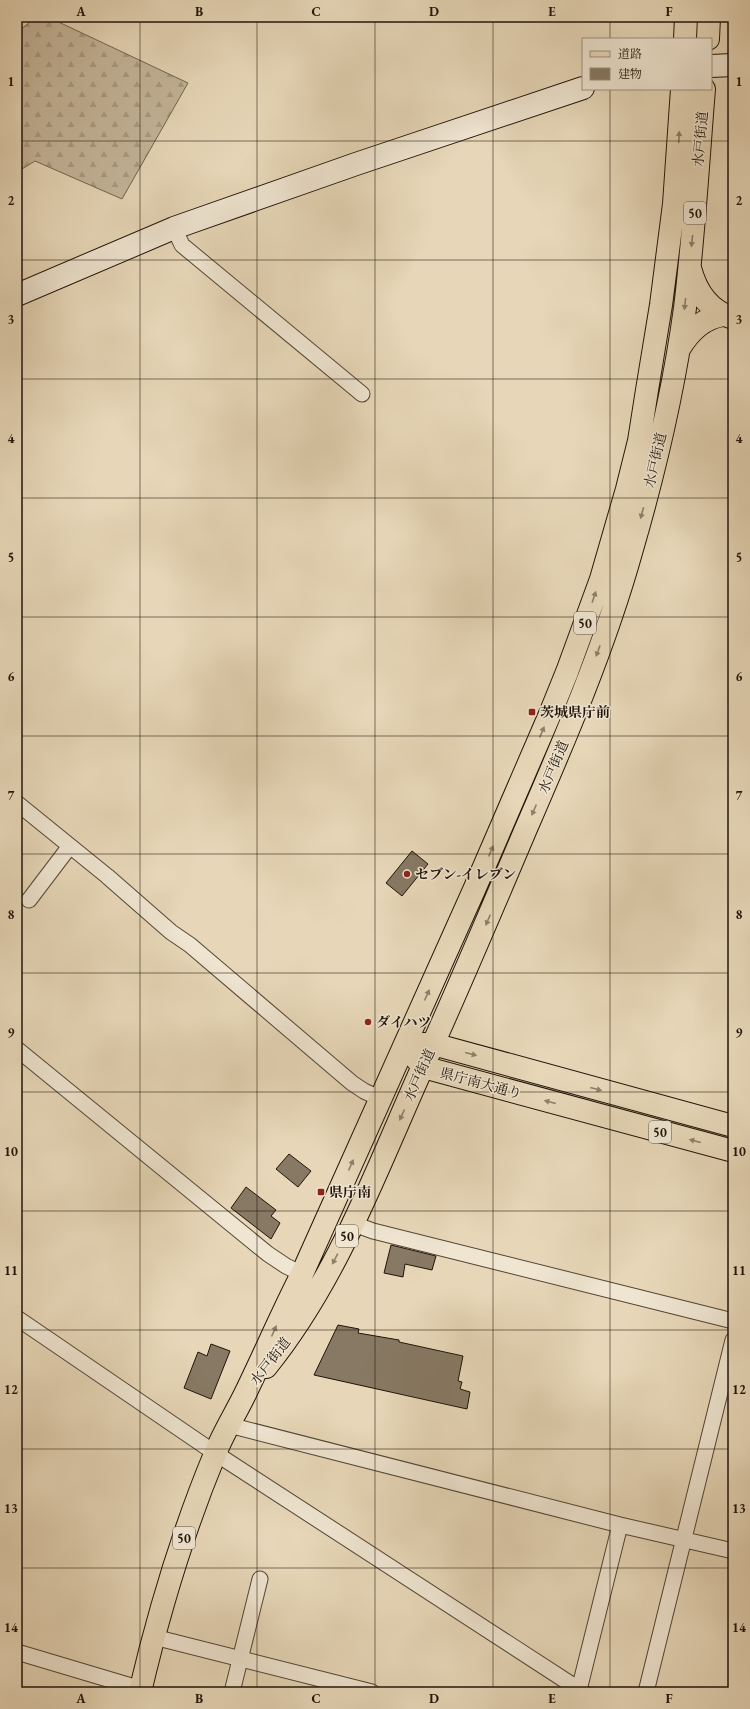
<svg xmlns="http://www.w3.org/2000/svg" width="750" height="1709" viewBox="0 0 750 1709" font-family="'EB Garamond','Noto Serif JP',serif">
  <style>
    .forest { fill: url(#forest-firs); stroke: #726552 }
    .building { fill: #877964; stroke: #201409 }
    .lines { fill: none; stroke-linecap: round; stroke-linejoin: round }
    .street-casing { stroke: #524535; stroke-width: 17 }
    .secondary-casing { stroke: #201409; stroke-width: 24 }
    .primary-casing { stroke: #201409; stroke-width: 24 }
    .street { stroke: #efe5d1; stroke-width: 15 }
    .secondary { stroke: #efe5d1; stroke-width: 22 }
    .primary { stroke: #e7d7b8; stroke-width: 22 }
    .oneway { fill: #8d7f69 }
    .grid { fill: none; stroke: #201409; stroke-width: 1; stroke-opacity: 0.55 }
    .poi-dot { fill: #8f2418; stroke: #efe5d1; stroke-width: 1.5 }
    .labels { text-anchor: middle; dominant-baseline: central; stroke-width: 3; stroke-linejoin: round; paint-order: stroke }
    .shield { fill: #efe5d1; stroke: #5e5345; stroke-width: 1 }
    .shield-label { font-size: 13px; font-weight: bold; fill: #201409 }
    .street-label { font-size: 14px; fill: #201409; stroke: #efe5d1 }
    .poi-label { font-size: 14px; font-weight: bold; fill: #201409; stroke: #efe5d1; text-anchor: start }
    .neatline { fill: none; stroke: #201409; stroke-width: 1.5 }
    .grid-label { font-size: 13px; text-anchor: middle; font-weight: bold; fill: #201409 }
  </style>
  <defs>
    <pattern id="forest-firs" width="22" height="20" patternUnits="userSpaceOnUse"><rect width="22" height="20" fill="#c5b69a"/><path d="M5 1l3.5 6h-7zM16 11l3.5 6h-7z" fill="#a99c83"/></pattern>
  </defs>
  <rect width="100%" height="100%" fill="#e7d7b8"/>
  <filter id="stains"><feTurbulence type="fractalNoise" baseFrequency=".005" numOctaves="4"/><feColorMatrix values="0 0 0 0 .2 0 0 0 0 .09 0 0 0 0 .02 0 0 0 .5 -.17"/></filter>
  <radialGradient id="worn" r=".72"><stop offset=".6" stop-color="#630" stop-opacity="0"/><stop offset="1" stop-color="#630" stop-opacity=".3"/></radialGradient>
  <!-- forest -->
  <path class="forest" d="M36 17H48L188 83 122 199 35 161 17 172V31H19Z"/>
  <!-- building -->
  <path class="building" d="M412 851 428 864 402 896 386 883Z
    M289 1154 311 1171 298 1187 276 1169Z
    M246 1187 276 1210 271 1216 280 1223 271 1239 231 1208Z
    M391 1245 436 1256 432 1270 405 1264 403 1277 384 1273Z
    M338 1325 359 1329 358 1333 399 1340V1342L463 1356 458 1381 462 1382 460 1389 470 1392 467 1409 314 1375Z
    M211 1344 230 1351 211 1399 184 1388 198 1352 207 1356Z"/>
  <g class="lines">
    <!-- street casing -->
    <g class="street-casing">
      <path id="street" d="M174 228 182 245 362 394
        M17 803 107 876 171 932 190 945 352 1083 364 1091 381 1099
        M29 900 70 846
        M17 1049 268 1254 286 1266 302 1274
        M354 1224 373 1231 733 1321
        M17 1318 215 1453 583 1692
        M229 1425 620 1525 733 1551
        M154 1637 372 1692
        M17 1652 141 1689
        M579 1690 620 1525
        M232 1692 260 1579
        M646 1692 733 1340"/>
    </g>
    <!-- secondary casing -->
    <g class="secondary-casing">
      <path id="secondary" d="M711 66 733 65
        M17 295 174 228 356 164 583 88"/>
    </g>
    <!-- primary casing -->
    <g class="primary-casing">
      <path id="primary" d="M685 39 686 17
        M708 39 709 17
        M690 268C696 291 709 311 733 318
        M679 349C689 332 703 318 723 315
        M418 1044H433L733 1126
        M414 1056 423 1067 733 1151
        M266 1367C338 1278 377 1168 424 1064 459 987 492 909 525 831 565 739 605 646 632 549 655 470 674 389 685 308 694 235 698 162 704 89
        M140 1692C159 1611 183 1531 215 1454 223 1433 236 1413 246 1392 265 1353 282 1313 302 1274L474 890 550 714 567 672 601 579 627 489 639 441 647 390 661 305 674 204 682 89"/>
    </g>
    <!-- street -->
    <use href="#street" class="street"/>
    <!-- secondary -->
    <use href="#secondary" class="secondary"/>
    <!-- primary -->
    <use href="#primary" class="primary"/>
  </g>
  <!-- one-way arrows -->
  <defs><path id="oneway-solid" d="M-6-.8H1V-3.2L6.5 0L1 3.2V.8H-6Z"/></defs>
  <g class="oneway">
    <use href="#oneway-solid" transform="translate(679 137) rotate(-87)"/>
    <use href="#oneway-solid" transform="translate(692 241) rotate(96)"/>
    <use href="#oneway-solid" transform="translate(685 304) rotate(96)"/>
    <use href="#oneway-solid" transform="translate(642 513) rotate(105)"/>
    <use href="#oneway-solid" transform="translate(594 597) rotate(-71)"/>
    <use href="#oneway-solid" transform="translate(598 651) rotate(110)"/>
    <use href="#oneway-solid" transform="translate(542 732) rotate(-67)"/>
    <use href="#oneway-solid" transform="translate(534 810) rotate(113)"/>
    <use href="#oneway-solid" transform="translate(491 851) rotate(-67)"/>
    <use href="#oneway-solid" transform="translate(488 920) rotate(113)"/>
    <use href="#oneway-solid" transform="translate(427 995) rotate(-66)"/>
    <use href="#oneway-solid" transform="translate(471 1054) rotate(15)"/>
    <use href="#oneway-solid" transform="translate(596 1089) rotate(15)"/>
    <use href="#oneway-solid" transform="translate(550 1102) rotate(-165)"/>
    <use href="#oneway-solid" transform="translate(402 1115) rotate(114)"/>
    <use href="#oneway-solid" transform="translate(695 1141) rotate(-165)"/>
    <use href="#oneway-solid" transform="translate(351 1165) rotate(-66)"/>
    <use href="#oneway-solid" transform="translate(335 1259) rotate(118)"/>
    <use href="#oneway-solid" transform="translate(274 1331) rotate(-66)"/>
  </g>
  <!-- grid -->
  <path class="grid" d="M140 17V1692M257 17V1692M375 17V1692M493 17V1692M610 17V39M610 89V1692M17 141H733M17 260H733M17 379H733M17 498H733M17 617H733M17 736H733M17 854H733M17 973H733M17 1092H733M17 1211H733M17 1330H733M17 1449H733M17 1568H733"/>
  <!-- markers -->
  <g class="poi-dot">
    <rect x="528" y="708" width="8" height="8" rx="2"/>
    <circle cx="407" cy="874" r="4"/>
    <circle cx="368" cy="1022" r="4"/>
    <rect x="317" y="1188" width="8" height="8" rx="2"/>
  </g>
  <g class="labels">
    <!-- shield labels -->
    <g class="shield">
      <rect x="684" y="202" width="22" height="22" rx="3"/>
      <rect x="574" y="612" width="22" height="22" rx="3"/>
      <rect x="649" y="1121" width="22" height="22" rx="3"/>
      <rect x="336" y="1225" width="22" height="22" rx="3"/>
      <rect x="173" y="1527" width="22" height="22" rx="3"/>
    </g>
    <g class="shield-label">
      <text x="695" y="213">50</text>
      <text x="585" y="623">50</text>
      <text x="660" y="1132">50</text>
      <text x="347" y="1236">50</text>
      <text x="184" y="1538">50</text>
    </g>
    <!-- street labels -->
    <g class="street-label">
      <text transform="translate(700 139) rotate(-85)">水戸街道</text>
      <text transform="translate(655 460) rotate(-77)">水戸街道</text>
      <text transform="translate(553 767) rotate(-67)">水戸街道</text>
      <text transform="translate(419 1075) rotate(-66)">水戸街道</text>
      <text transform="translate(481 1083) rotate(15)">県庁南大通り</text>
      <text transform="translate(270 1361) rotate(-52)">水戸街道</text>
    </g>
    <!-- poi labels -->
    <g class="poi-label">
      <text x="540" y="712">茨城県庁前</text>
      <text x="415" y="874">セブン-イレブン</text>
      <text x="376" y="1022">ダイハツ</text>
      <text x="329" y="1192">県庁南</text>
    </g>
  </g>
  <!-- margin -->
  <rect width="750" height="1709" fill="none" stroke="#e7d7b8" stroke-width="44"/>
  <!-- legend -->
  <rect x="582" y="38" width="130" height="52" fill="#efe5d1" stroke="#9c9181"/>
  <rect x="590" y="51" width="20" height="6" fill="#e7d7b8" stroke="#9c9181"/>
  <text x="618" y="58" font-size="12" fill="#201409">道路</text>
  <rect x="590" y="68" width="20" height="12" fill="#877964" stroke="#9c9181"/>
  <text x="618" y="78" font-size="12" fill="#201409">建物</text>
  <rect x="22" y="22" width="706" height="1665" class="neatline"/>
  <g class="grid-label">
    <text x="81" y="16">A</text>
    <text x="199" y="16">B</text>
    <text x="316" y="16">C</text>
    <text x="434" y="16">D</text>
    <text x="552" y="16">E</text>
    <text x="669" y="16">F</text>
    <text x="11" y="86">1</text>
    <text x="739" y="86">1</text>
    <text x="11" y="205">2</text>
    <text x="739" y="205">2</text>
    <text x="11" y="324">3</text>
    <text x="739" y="324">3</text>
    <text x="11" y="443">4</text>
    <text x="739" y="443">4</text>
    <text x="11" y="562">5</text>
    <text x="739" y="562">5</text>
    <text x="11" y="681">6</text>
    <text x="739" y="681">6</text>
    <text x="11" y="800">7</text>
    <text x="739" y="800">7</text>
    <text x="11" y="919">8</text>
    <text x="739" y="919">8</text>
    <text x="11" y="1037">9</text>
    <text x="739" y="1037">9</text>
    <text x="11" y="1156">10</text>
    <text x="739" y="1156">10</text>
    <text x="11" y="1275">11</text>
    <text x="739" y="1275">11</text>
    <text x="11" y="1394">12</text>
    <text x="739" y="1394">12</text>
    <text x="11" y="1513">13</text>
    <text x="739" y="1513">13</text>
    <text x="11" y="1632">14</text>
    <text x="739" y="1632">14</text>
    <text x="81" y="1703">A</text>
    <text x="199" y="1703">B</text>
    <text x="316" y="1703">C</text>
    <text x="434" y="1703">D</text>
    <text x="552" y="1703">E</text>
    <text x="669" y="1703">F</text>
  </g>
  <rect width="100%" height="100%" filter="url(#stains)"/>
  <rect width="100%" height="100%" fill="url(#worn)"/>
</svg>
